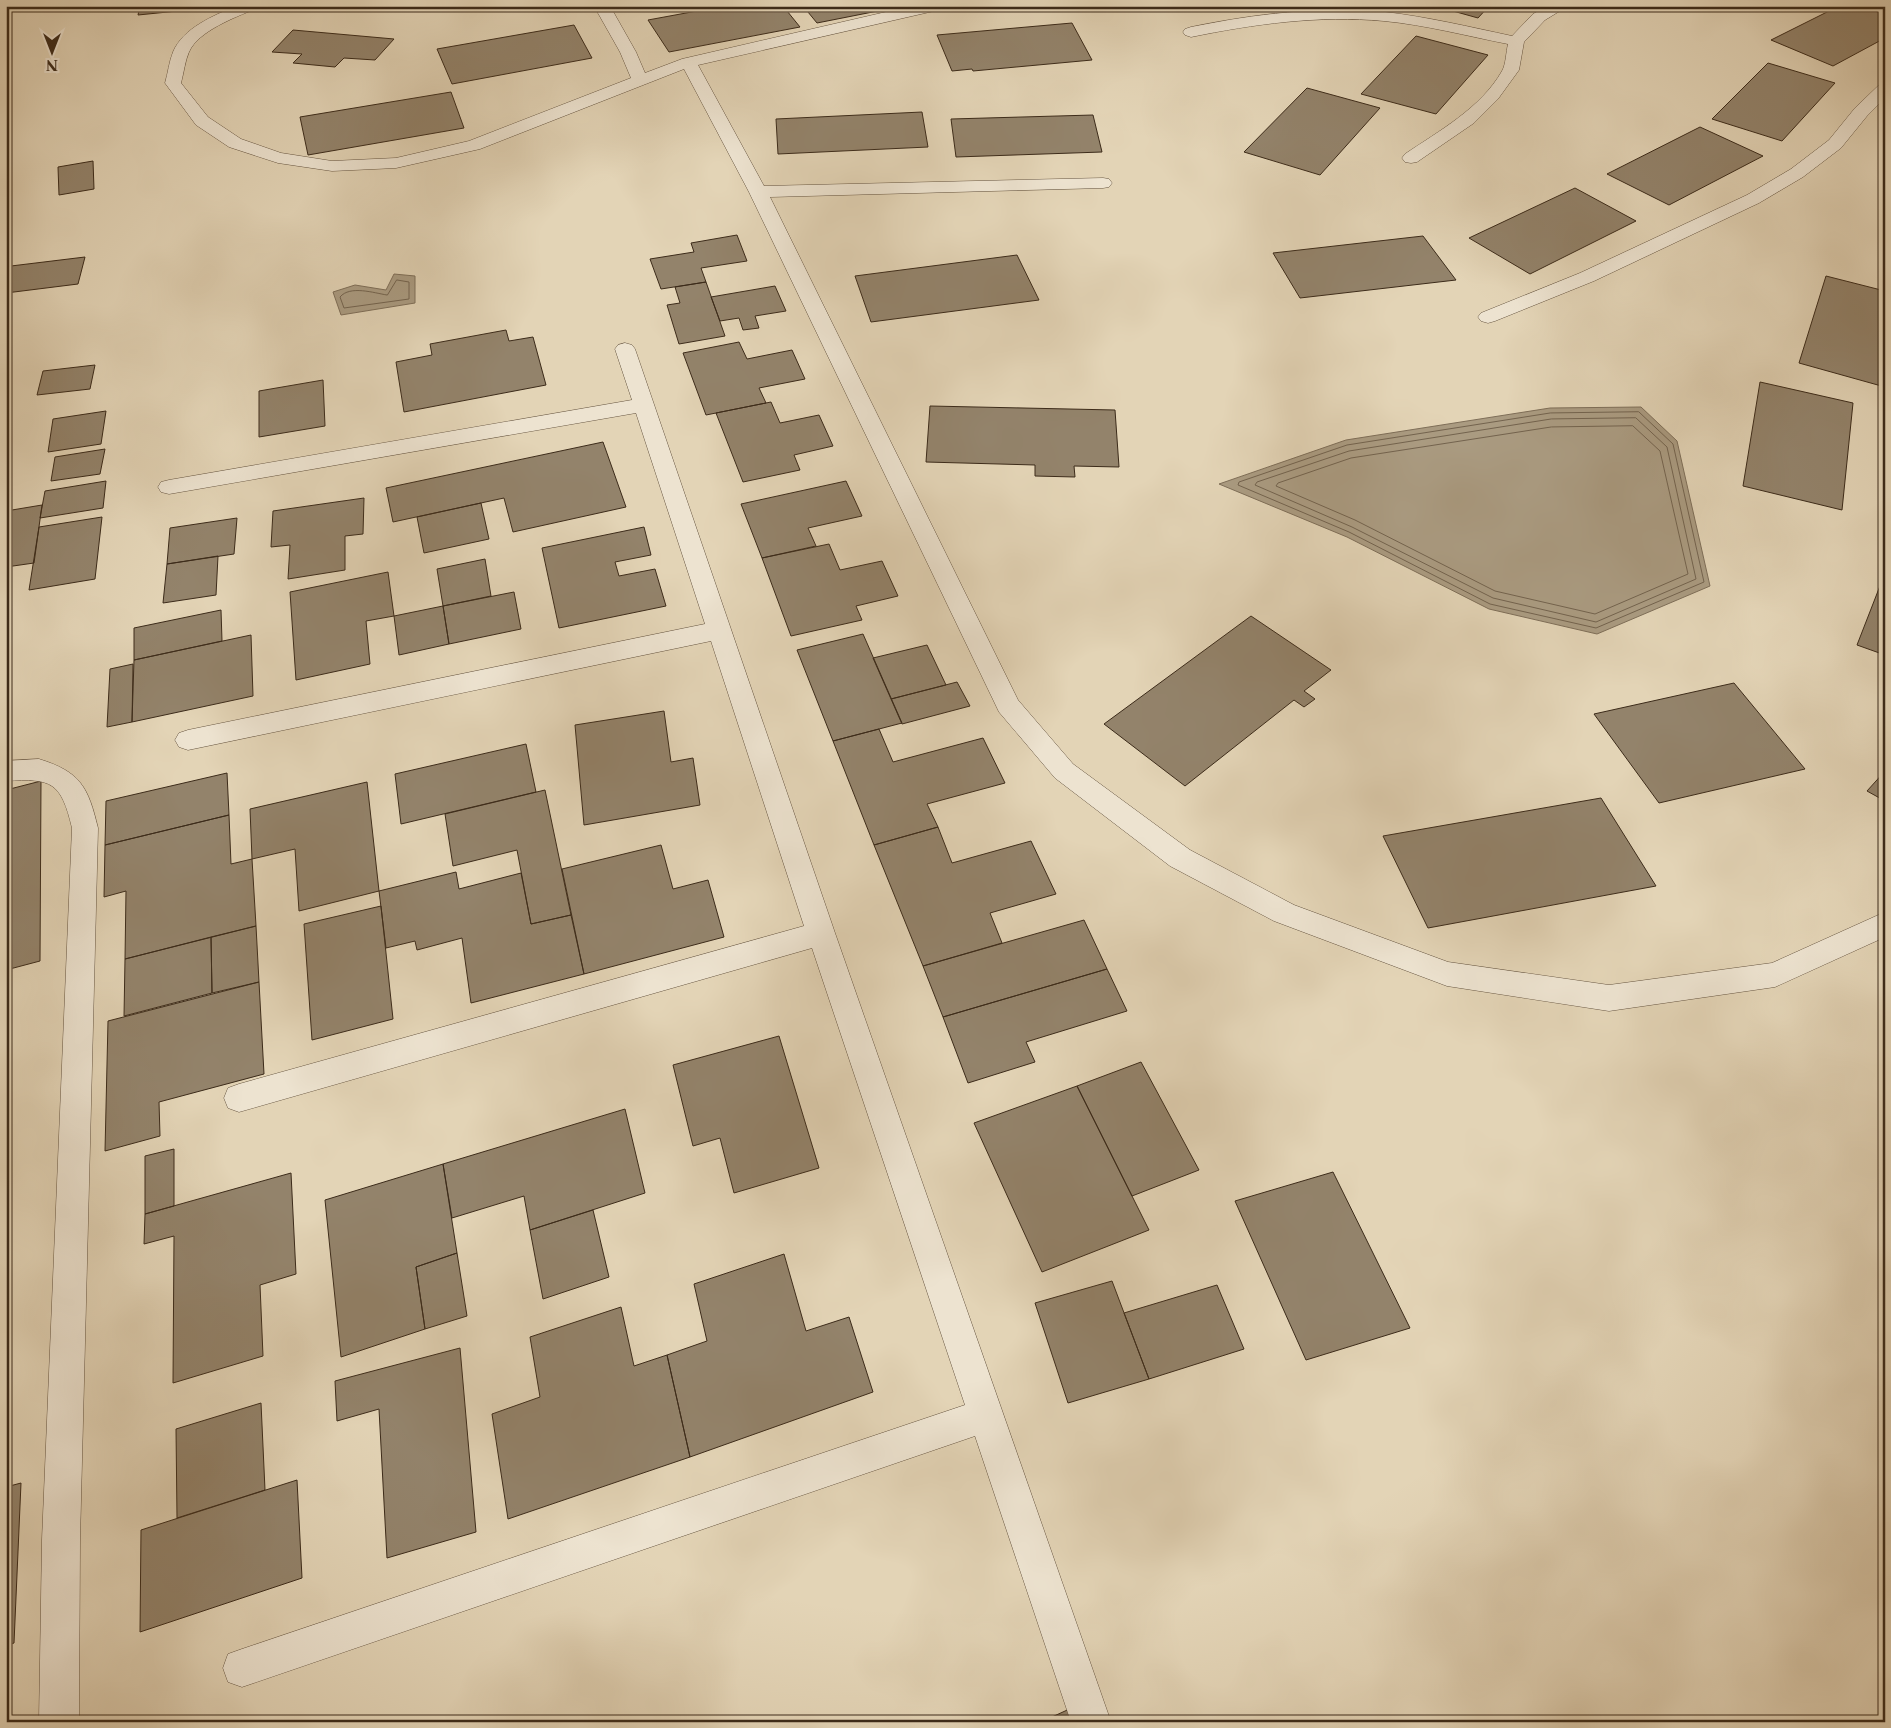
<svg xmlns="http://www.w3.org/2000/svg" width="1891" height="1728" viewBox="0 0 1891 1728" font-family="'Libre Caslon Text',serif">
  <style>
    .water { fill: #aa9b81; stroke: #7e6e58 }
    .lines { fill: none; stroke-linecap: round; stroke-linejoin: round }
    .shore { stroke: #73634e; stroke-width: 1 }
    .building { fill: #93836b; stroke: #3c2b1a }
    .street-casing { stroke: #665541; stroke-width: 1 }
    .street { fill: #ede3d0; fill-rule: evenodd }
  </style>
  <rect width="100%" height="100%" fill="#e3d4b6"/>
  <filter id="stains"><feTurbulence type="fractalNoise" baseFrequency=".004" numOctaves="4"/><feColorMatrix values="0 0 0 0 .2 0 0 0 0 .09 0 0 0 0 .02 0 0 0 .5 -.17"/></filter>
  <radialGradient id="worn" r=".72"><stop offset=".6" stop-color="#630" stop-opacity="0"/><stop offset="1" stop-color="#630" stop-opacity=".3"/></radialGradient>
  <!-- water -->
  <path class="water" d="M394 274 415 276V303L341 315 333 292 355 285 386 290Z
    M1641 407 1677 441 1710 586 1597 634 1489 609 1347 537 1219 484 1346 440 1550 408Z"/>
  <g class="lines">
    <!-- shore -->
    <path class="shore" d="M397 280 409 282V299L344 308 340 297C350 285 374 293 387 295Z
      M1639 412 1673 444 1704 582 1596 628 1490 604 1349 532 1238 485 1239 482 1347 445 1550 413Z
      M1636 418 1667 447 1696 579 1596 622 1493 598 1352 527 1255 485 1257 482 1349 451 1551 419Z
      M1633 426 1660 451 1688 574 1595 614 1495 591 1355 520 1276 486 1278 483 1351 458 1551 427Z"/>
  </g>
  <!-- building -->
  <path class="building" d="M140 6H227L138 15Z
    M724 6H783L800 27 669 52 648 20Z
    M803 6H903L817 23Z
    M1435 6H1489L1478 18Z
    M1839 6H1862L1885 15V38L1833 66 1771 40Z
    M1072 23 1092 60 973 71 972 69 952 71 937 35Z
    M574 25 592 58 452 84 437 49Z
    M293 30 394 39 375 60 344 58 335 67 293 63 302 54 272 52Z
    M1416 36 1488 55 1436 114 1361 94Z
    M1768 63 1835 83 1782 141 1712 119Z
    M1307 88 1380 108 1320 175 1244 152Z
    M451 92 464 128 308 155 300 117Z
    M922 112 928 147 778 154 776 119Z
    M1093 115 1102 152 956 157 951 119Z
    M1700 127 1763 156 1669 205 1607 174Z
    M93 161 94 189 59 195 58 167Z
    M1575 188 1636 221 1530 274 1469 238Z
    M737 235 747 261 701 268 706 282 661 289 650 259 694 252 691 243Z
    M1423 236 1456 280 1300 298 1273 253Z
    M1017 255 1039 300 871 322 855 276Z
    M85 257 78 284 6 293V283L11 266Z
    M1826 276 1885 291V387L1799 363Z
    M706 282 725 336 679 344 667 305 680 303 675 287Z
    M775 286 786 311 755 316 759 328 743 330 739 318 720 321 711 297Z
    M506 330 509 341 533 337 546 385 404 412 396 362 432 355 430 344Z
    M739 342 747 359 792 350 805 379 759 388 766 403 706 415 683 353Z
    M95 365 90 389 37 395 43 371Z
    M323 380 325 426 259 437V391Z
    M1760 382 1853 403 1842 510 1743 486Z
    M771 402 780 423 819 415 833 446 794 455 800 470 743 482 716 413Z
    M930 406 1115 410 1119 467 1074 466 1075 477 1035 476V465L926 462Z
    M106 411 101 444 48 452 53 419Z
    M603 442 626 507 513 532 504 498 393 522 386 488Z
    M105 449 100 474 51 481 55 457Z
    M106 481 103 508 40 518 45 491Z
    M846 481 862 516 808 528 816 546 762 558 741 504Z
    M364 498 363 534 345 536V570L288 579 290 545 271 547 273 511Z
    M481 503 489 539 424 553 417 517Z
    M42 505 34 563 6 567V511Z
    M102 517 95 579 29 590 39 527Z
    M237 518 234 554 167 564 170 528Z
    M644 527 651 555 615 562 619 576 655 569 666 606 559 628 542 548Z
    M829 544 840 570 882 561 898 596 856 606 862 620 791 636 762 558Z
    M218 556 216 595 163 603 167 564Z
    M485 559 491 596 443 606 437 569Z
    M388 572 394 616 366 621 370 664 296 680 290 592Z
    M1885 573V655L1857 645Z
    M514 592 521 629 449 644 443 606Z
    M443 606 449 644 399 655 394 616Z
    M221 610 222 641 134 660V628Z
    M1251 616 1331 670 1304 691 1315 699 1304 707 1294 700 1185 786 1104 724Z
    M863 634 902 723 833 741 797 650Z
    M251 635 253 696 132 722 134 660Z
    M927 645 946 685 891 699 873 658Z
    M133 664 132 722 107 727 110 669Z
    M957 682 970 706 902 724 891 699Z
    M1734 683 1805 769 1659 803 1594 714Z
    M664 711 671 762 693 758 700 805 584 825 575 725Z
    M879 729 893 762 983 738 1005 783 927 804 938 827 874 845 833 741Z
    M526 744 536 792 401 824 395 774Z
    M1885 771V801L1867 791Z
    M227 773 229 815 105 845 106 801Z
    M41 781 40 961 6 970V790Z
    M367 782 379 891 299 911 295 849 252 859 250 809Z
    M545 790 571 915 531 924 517 850 453 866 445 814Z
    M1601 798 1656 886 1428 928 1383 836Z
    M229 815 231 864 252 859 256 926 125 959 126 891 104 897 105 845Z
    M938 827 952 863 1031 841 1056 894 990 913 1002 943 923 966 874 845Z
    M661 845 673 889 708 880 724 937 584 974 562 869Z
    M456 872 459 889 521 873 531 924 571 915 584 974 471 1003 462 938 417 950 415 941 386 948 379 891Z
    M381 906 393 1019 312 1040 304 924Z
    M1084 920 1107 969 943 1017 923 966Z
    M256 926 259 982 212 993 211 937Z
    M211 937 212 993 124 1016 125 959Z
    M1107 969 1127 1011 1026 1042 1035 1062 968 1083 943 1017Z
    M259 982 264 1074 159 1102 160 1136 105 1151 108 1021Z
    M779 1036 819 1168 734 1193 720 1138 693 1146 673 1065Z
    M1141 1062 1199 1170 1132 1196 1077 1086Z
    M1077 1086 1149 1230 1042 1272 974 1123Z
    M625 1109 645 1193 530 1230 524 1196 452 1218 443 1164Z
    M174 1149V1206L145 1214V1156Z
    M443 1164 457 1253 416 1267 425 1329 341 1357 325 1200Z
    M1333 1172 1410 1328 1306 1360 1235 1201Z
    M291 1173 296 1274 260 1285 263 1356 173 1383 174 1236 144 1244 145 1214Z
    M593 1210 609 1277 543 1299 530 1230Z
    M457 1253 467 1316 425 1329 416 1267Z
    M784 1254 806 1331 849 1317 873 1392 690 1457 667 1355 707 1341 694 1284Z
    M1112 1281 1149 1379 1068 1403 1035 1303Z
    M1217 1285 1244 1349 1149 1379 1124 1313Z
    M621 1307 634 1366 667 1355 690 1457 508 1519 492 1414 540 1397 530 1337Z
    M460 1348 476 1532 387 1558 379 1409 337 1421 335 1381Z
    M261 1403 265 1490 177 1518 176 1429Z
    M297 1480 302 1578 140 1632 141 1530Z
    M21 1483 14 1643 6 1646V1487Z
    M1076 1706 1082 1722H1041Z"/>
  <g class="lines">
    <!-- street casing -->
    <g class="street-casing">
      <path id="street" d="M236 6H258L255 9C236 17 198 31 189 52 185 61 184 72 181 83L208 117 241 139 281 153 332 161 396 158 469 141 631 78 620 52 594 6H610L636 52 645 73 682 59 912 6H942L939 9 934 11 698 65 764 186 1103 178 1109 179 1112 183 1109 187 1103 188 770 197 1018 700 1073 764 1190 850 1294 905 1448 962 1609 985 1772 963 1885 912V937L1775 987 1609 1011 1447 986 1274 921 1170 866 1055 778 999 712 749 192 684 69 480 149 396 168 332 171 278 163 229 147 196 125 165 83C168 73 169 62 173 52 183 28 213 16 236 6Z
        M1548 6H1568L1545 20 1524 42 1519 70 1498 99 1474 123 1417 162 1411 163 1405 162 1402 158 1405 154C1439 131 1481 108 1502 71 1506 64 1506 52 1508 44 1467 36 1426 25 1384 21 1319 15 1254 24 1191 37L1185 35 1183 32 1185 29 1191 27C1255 14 1320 6 1385 12 1428 17 1470 27 1512 36L1533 14Z
        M1885 84V98L1867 116 1841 148 1803 177 1759 203 1594 281 1495 321 1488 323 1481 321 1478 317 1481 313 1580 273 1747 195 1791 169 1829 140 1855 108 1879 85Z
        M625 343 632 345 635 349 835 933 1111 1722H1071L975 1436 242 1687 228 1682 223 1668 228 1654 242 1649 965 1405 812 948 239 1112 228 1108 224 1098 228 1088 239 1084 804 926 711 641 188 750 179 747 175 740 179 733 188 730 705 624 636 413 169 494 161 492 158 487 161 482 169 480 632 400 615 349 618 345Z
        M39 759C81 772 88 787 98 828L80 1540 79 1722H39L42 1540 72 828C61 782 52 778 6 781V761Z"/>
    </g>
    <!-- street -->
    <use href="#street" class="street"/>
  </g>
  <!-- margin -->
  <rect width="1891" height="1728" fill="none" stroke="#e3d4b6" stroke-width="25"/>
  <rect x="8" y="8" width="1876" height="1713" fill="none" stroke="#3c2b1a" stroke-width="2.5"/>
  <rect x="12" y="12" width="1866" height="1703" fill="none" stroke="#3c2b1a"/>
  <!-- north arrow -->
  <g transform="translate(52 52) rotate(180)" stroke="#ede3d0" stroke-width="4" paint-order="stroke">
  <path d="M0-4L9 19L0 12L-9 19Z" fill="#3c2b1a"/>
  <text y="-8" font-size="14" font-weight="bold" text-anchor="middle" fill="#3c2b1a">N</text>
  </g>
  <rect width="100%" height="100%" filter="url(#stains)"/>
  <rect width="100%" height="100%" fill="url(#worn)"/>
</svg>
